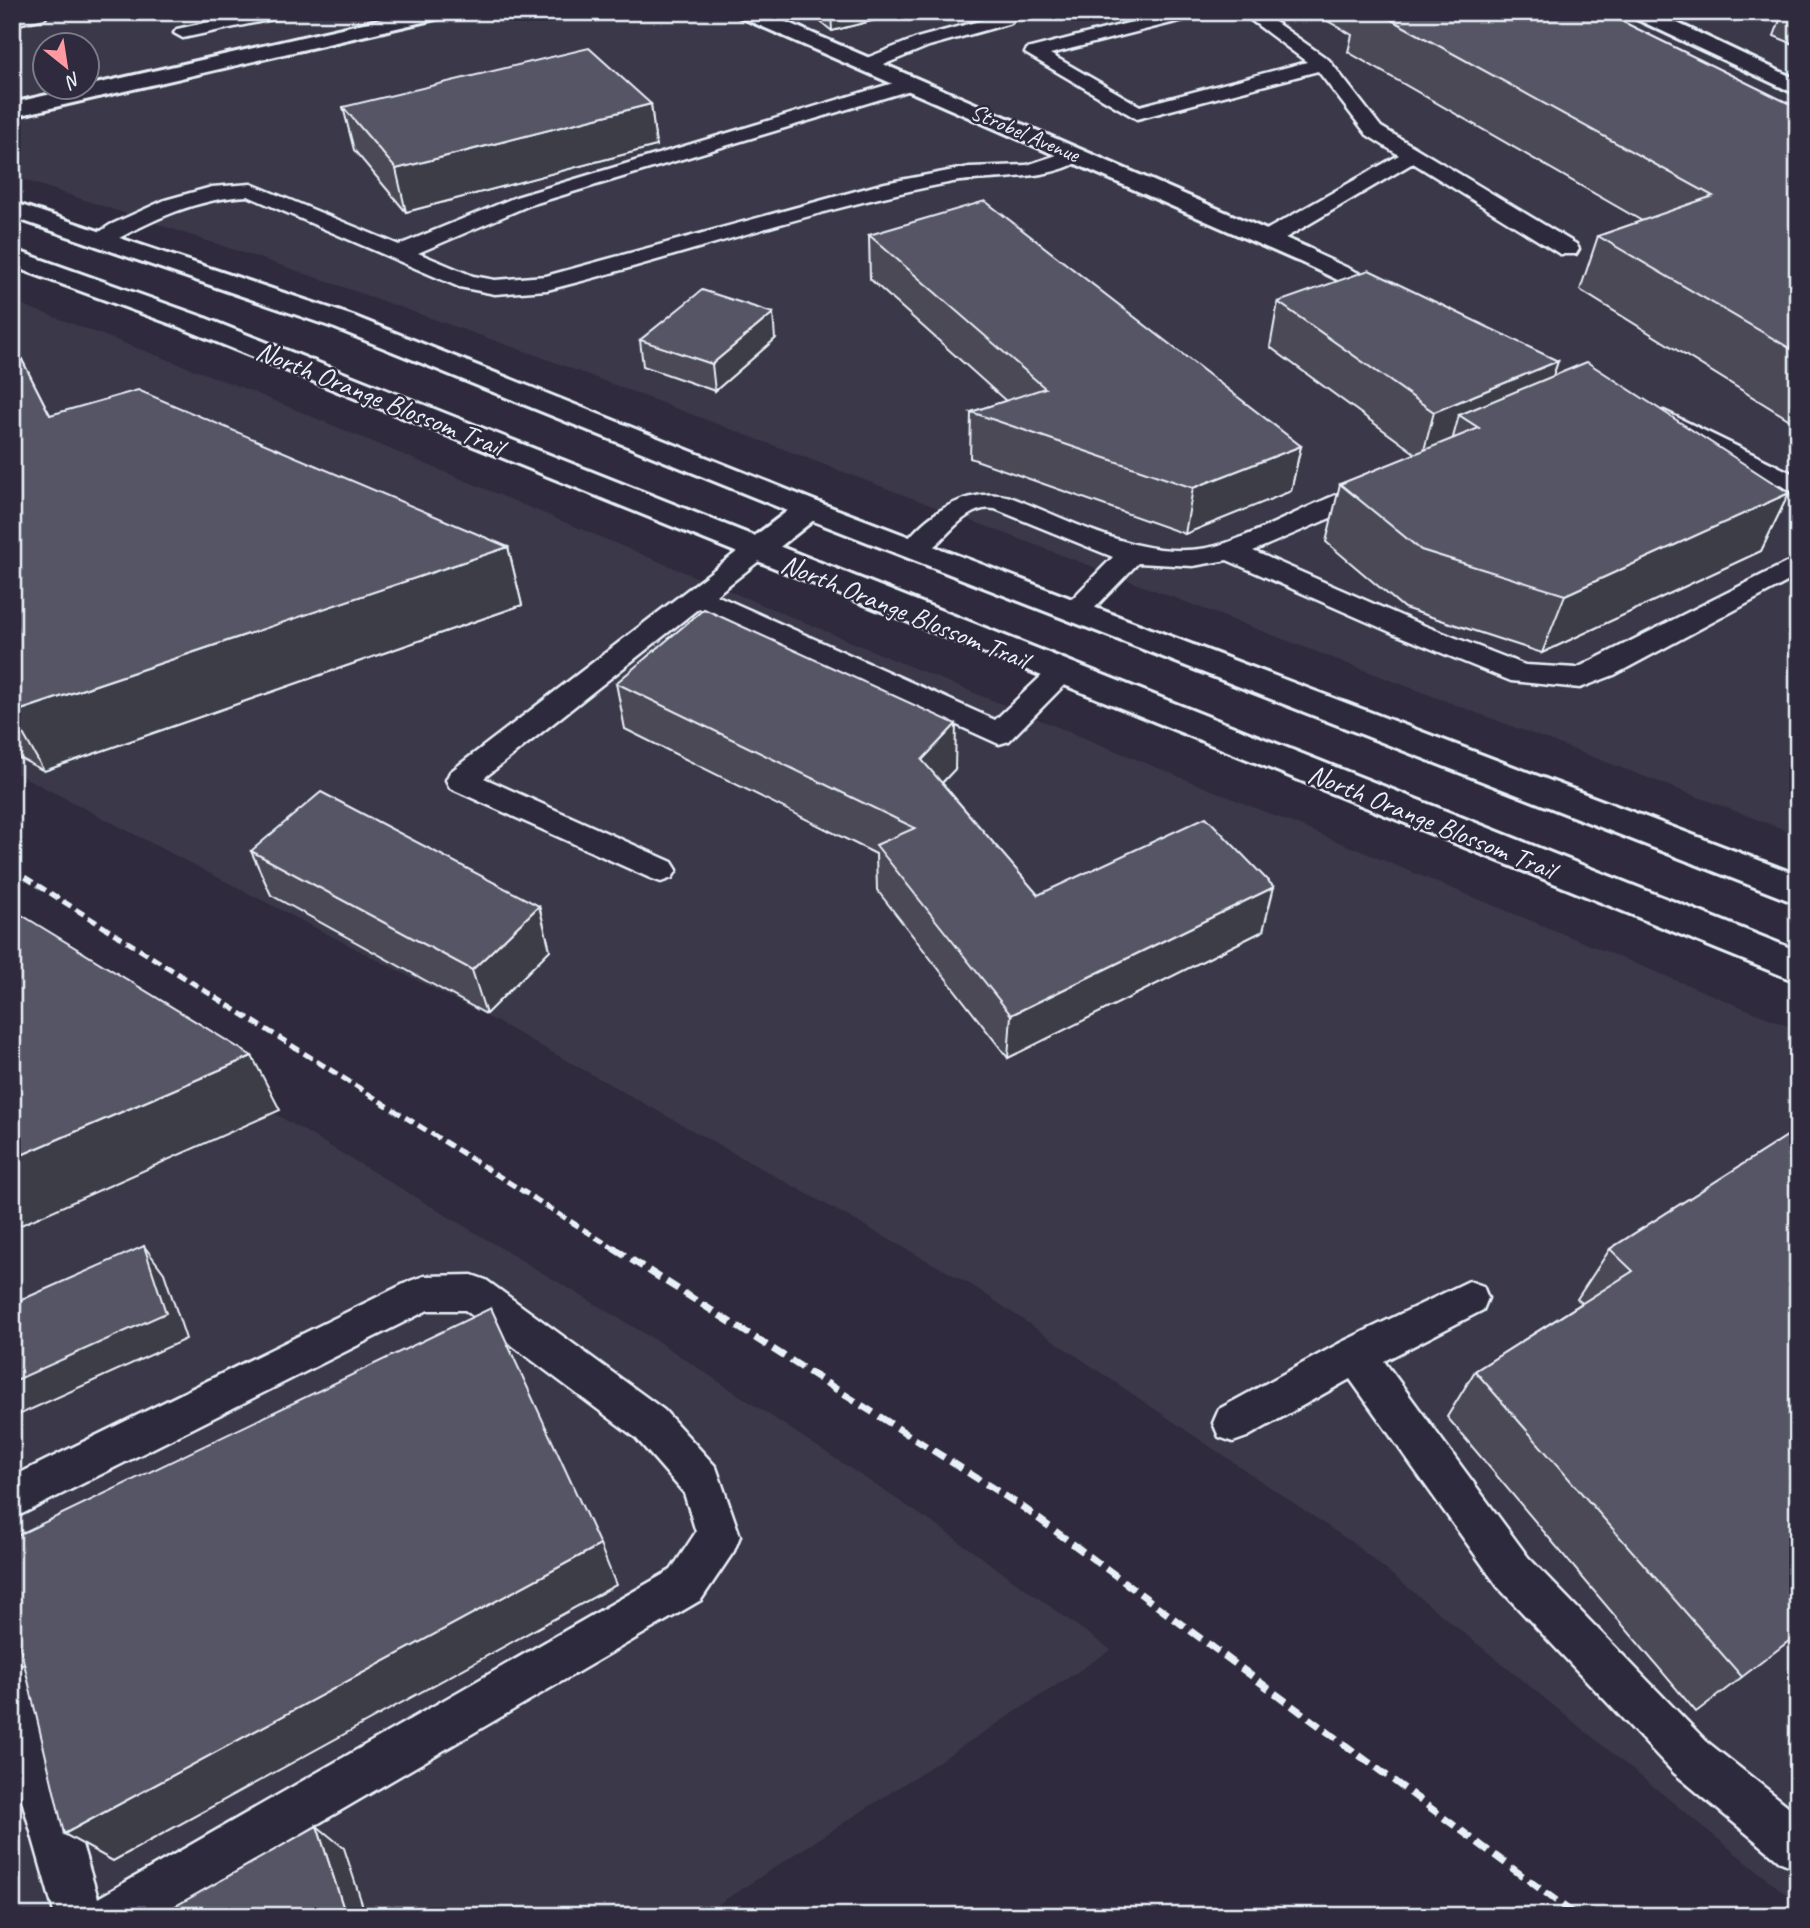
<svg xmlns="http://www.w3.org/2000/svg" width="1810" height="1928" viewBox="0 0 1810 1928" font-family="Caveat,sans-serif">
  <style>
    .built { fill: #3b3749; fill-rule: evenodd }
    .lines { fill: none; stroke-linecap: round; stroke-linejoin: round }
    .service-casing { stroke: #e8f1f8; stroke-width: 5 }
    .minor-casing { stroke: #e8f1f8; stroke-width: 6 }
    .primary-casing { stroke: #e8f1f8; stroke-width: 6 }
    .service { fill: #2f2a3d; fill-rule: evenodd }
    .minor { fill: #2f2a3d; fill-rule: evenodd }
    .primary { fill: #2f2a3d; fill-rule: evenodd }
    .rail-far1 { stroke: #e8f1f8; stroke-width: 5; stroke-dasharray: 10 5; stroke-linecap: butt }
    .rail { stroke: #e8f1f8; stroke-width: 7; stroke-dasharray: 14 7; stroke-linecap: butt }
    .wall { fill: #4b4957; stroke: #e8f1f8; stroke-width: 2 }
    .shaded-wall { fill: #3d3c47; stroke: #e8f1f8; stroke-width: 2 }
    .building { fill: #575565; stroke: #e8f1f8; stroke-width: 2 }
    .labels { text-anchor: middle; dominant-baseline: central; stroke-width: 5; stroke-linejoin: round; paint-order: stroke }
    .far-street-label { font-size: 23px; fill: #e8f1f8; stroke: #2f2a3d }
    .street-label { font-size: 28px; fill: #e8f1f8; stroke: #2f2a3d }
  </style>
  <rect width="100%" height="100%" fill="#2f2a3d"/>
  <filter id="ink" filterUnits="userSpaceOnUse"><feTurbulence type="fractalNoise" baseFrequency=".0143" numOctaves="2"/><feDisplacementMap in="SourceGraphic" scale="14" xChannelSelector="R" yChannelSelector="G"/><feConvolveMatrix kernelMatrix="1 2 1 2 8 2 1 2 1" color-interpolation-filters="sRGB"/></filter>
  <g filter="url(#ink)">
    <!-- built -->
    <path class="built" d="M12 12H1798V835L538 356 283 266 12 176ZM46 46H88V88H46Z
      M12 301 246 389 938 678 1798 1030V1904L1354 1544 973 1286 499 1023 12 771Z
      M12 957 659 1342 939 1527 1111 1650 700 1916H12Z"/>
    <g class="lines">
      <!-- service casing -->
      <g class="service-casing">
        <path id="service" d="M23 12H47L48 14 45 18 12 25V15Z
          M255 12H291L282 17 183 38 174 33 177 29Z
          M1171 12H1202L1199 16 1050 54 1140 106 1307 62 1240 12H1261L1329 60 1381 127 1576 244 1579 249 1576 254H1560L1413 163 1275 244H1259L1256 239 1259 234 1399 155 1367 135 1318 71 1137 119 1025 53 1027 49Z
          M1005 14 1014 19 1011 23 929 46 873 69 866 71 857 65 859 61 917 38Z
          M910 78 917 80 919 84 917 88 530 205 418 253 473 276 495 280 546 276 885 183 970 167 1027 165 1075 149 1082 151 1085 155C1066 181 983 177 953 182 815 208 683 256 547 290L495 294 459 287 248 196C197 198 152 220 108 244H92L89 239 110 225 165 200 212 187 251 184 399 245 516 197Z
          M1304 248 1398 291 1401 296 1398 301H1382L1296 260 1293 255 1296 250Z
          M1664 411 1798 476V494L1655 423 1652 418 1655 413Z
          M1375 482 1384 485 1388 490 1384 495 1253 551 1415 622 1525 665 1577 668 1798 557V576L1614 675 1580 688 1511 681 1395 634 1227 560 1193 566 1138 563 1086 617 1076 620 1066 617 1062 611 1066 605 1113 557 995 509C956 502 939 564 905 555L901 549C924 514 968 486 1010 497 1076 522 1153 568 1226 543 1276 526 1323 495 1375 482Z
          M755 543 764 545 768 551 764 557 716 595 995 720 1052 666 1062 663 1072 666 1076 673 1009 741 999 744 699 608 484 778 672 862 677 870 672 878 661 882 650 878 450 788 446 780 450 772 746 545Z
          M472 1275 486 1280 664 1410 716 1467 740 1536 734 1551 701 1600 160 1916H55L12 1765V1662L28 1668 34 1684 98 1898 671 1570 696 1532 684 1493 636 1438 465 1310H428L12 1519V1477L410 1281 424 1276Z
          M1469 1281 1483 1286 1488 1298 1483 1310 1384 1361 1528 1557 1706 1741 1798 1814V1869L1781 1862 1674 1773 1498 1587 1350 1379 1247 1437 1233 1442 1219 1437 1213 1423 1219 1409 1342 1342Z"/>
      </g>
      <!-- minor casing -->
      <g class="minor-casing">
        <path id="minor" d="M412 12H450L447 16 440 18 12 117V103Z
          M735 12H763L1313 250 1317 255 1313 260 1304 263 1295 260 738 16Z
          M1627 12H1654L1798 80V95L1630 16Z
          M809 500 820 503 824 509 820 515 766 558 755 561 744 558 740 551 744 544 798 503Z"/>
      </g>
      <!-- primary casing -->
      <g class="primary-casing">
        <path id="primary" d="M12 202 353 316 820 503 1798 875V904L798 515 335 328 12 217Z
          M12 249 200 316 1798 951V982L182 328 12 266Z"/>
      </g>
      <!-- service -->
      <use href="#service" class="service"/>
      <!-- minor -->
      <use href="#minor" class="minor"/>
      <!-- primary -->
      <use href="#primary" class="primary"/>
      <!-- rail-far1 -->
      <path class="rail-far1" d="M12 869 616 1250"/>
      <!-- rail -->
      <path class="rail" d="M613 1248 1024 1508 1577 1916"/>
    </g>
    <!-- wall -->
    <path class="wall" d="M808 12H907L832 31Z
      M1312 12H1603L1798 108V425L1580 290 1598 236 1642 221 1348 52 1352 35Z
      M1783 12H1798V46L1774 36Z
      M651 104 656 146 406 212 354 150 343 107Z
      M869 235 1301 446 1291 491 1185 534 970 458 971 412 1006 401 870 279Z
      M1278 302 1558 361 1553 376 1789 493 1761 551 1542 653 1404 608 1326 542 1340 484 1416 454 1270 347Z
      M775 339 715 391 643 366 640 340Z
      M12 340 50 415 508 547 522 605 44 771 12 754Z
      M616 683 955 769 942 783 1038 895 1263 931 1008 1058 877 890 876 854 625 729Z
      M251 851 539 906 550 950 486 1014 271 895Z
      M1798 1129 1742 1677 1696 1712 1447 1417 1475 1371 1582 1303 1577 1299 1610 1249Z"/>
    <!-- shaded-wall -->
    <path class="shaded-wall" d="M831 12H907L832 31Z
      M651 104 656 146 406 212 396 169Z
      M773 313 775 339 715 391 712 364Z
      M1558 361 1543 406 1479 428 1459 415 1451 445 1422 458 1434 412Z
      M1301 446 1291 491 1185 534 1193 488Z
      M1789 493 1761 551 1542 653 1565 595Z
      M508 547 522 605 44 771 12 714V713Z
      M956 724 955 769 921 805 922 760Z
      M1274 887 1263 931 1008 1058 1011 1015Z
      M539 906 550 950 486 1014 472 970Z
      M252 1056 280 1110 12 1229V1159Z
      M144 1246 164 1273 186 1339 12 1418V1382Z
      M600 1545 616 1585 113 1861 64 1834Z
      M317 1826 344 1848 366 1916H346Z"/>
    <!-- building -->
    <path class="building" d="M1377 12H1603L1798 108V353L1598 236 1713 196Z
      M589 48 651 104 396 169 343 107Z
      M985 201 1301 446 1193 488 971 412 1045 388 869 235Z
      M1369 270 1558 361 1434 412 1278 302Z
      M702 290 773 313 712 364 640 340Z
      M12 340 50 415 138 390 508 547 12 713Z
      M1587 362 1789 493 1565 595 1421 550 1340 484 1479 428 1459 415Z
      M704 609 956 724 922 760 1038 895 1206 817 1274 887 1011 1015 876 845 915 828 616 683Z
      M321 792 539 906 472 970 251 851Z
      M12 909 252 1056 12 1159Z
      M1798 1129V1634L1742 1677 1475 1371 1633 1271 1610 1249Z
      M144 1246 166 1313 12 1382V1304Z
      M491 1308 600 1545 64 1834 12 1612V1538Z
      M317 1826 346 1916H158Z"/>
  </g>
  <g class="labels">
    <!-- far-street labels -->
    <g class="far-street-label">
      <text transform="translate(1025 133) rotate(23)">Strobel Avenue</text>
    </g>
    <!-- street labels -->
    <g class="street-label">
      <text transform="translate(380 398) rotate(22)">North Orange Blossom Trail</text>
      <text transform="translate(905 611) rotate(22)">North Orange Blossom Trail</text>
      <text transform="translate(1432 821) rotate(22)">North Orange Blossom Trail</text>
    </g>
  </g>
  <!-- margin -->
  <rect width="1810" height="1928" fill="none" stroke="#2f2a3d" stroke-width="42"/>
  <rect x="21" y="21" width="1768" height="1886" fill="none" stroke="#e8f1f8" stroke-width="2.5" filter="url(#ink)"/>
  <!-- north arrow -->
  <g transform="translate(66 66) rotate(150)"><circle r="33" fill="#2f2a3d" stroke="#797a88" stroke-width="2"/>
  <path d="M0-5L12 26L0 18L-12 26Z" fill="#ff9aa2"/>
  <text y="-10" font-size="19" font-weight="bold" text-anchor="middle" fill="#e8f1f8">N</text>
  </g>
</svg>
